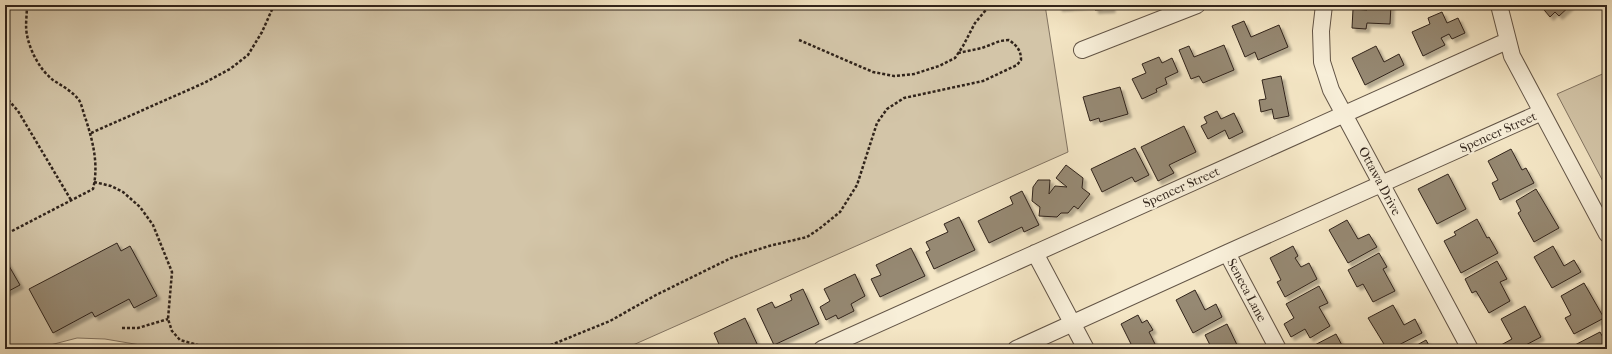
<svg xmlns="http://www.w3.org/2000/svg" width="1612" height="354" viewBox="0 0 1612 354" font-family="'IM FELL French Canon',serif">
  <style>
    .green { fill: #d3c5a8; stroke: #827462 }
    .building { fill: #968973; stroke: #31241b; filter: url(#shadow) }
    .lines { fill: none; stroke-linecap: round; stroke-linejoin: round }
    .minor-casing { stroke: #625446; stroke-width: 18 }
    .path { stroke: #31241b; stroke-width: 2.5; stroke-dasharray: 3 2; stroke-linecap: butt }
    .minor { stroke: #f8efd9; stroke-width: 16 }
    .labels { text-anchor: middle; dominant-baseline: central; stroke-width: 4; stroke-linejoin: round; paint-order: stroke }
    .street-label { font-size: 13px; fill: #31241b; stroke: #f8efd9 }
  </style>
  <defs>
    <filter id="shadow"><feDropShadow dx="3.5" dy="3.5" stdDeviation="1" flood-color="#0004"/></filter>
  </defs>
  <rect width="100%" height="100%" fill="#f4e6c5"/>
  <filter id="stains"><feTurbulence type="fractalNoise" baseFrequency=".005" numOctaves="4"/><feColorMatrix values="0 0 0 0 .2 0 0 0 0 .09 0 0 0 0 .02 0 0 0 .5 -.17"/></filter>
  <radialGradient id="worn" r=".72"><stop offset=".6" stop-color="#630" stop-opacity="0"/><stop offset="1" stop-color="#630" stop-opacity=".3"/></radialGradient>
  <!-- green -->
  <path class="green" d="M5 5H1045L1068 152 624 349H164L105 339 77 338 35 349H5Z
    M1607 72V189L1557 94Z"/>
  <!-- building -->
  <path class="building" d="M1058 5H1090L1059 8Z
    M1094 5H1111L1112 9 1095 10Z
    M1367 5H1391L1390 24 1367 23 1366 29 1352 28 1353 9 1367 10Z
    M1540 5H1571L1559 16 1555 12 1550 17Z
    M1442 12 1447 23 1458 18 1465 33 1452 39 1449 34 1441 38 1445 45 1423 56 1412 32 1430 24 1428 18Z
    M1244 21 1251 37 1279 25 1288 47 1258 60 1255 52 1245 57 1232 26Z
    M1224 45 1234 70 1203 83 1199 76 1191 79 1179 50 1189 46 1194 57Z
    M1376 46 1384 62 1399 54 1404 65 1365 85 1352 58Z
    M1159 57 1162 63 1172 58 1178 72 1165 78 1167 84 1156 89 1157 92 1142 99 1132 79 1146 73 1142 64Z
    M1281 76 1289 116 1274 119 1272 109 1261 112 1259 100 1266 99 1262 80Z
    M1120 87 1128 114 1100 122 1099 118 1090 121 1083 97Z
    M1217 111 1221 119 1234 113 1243 132 1229 139 1225 130 1208 139 1201 126 1207 123 1204 117Z
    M1184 126 1196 152 1169 165 1174 173 1158 181 1141 147Z
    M1135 148 1149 175 1135 182 1132 177 1102 192 1091 169Z
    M1511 149 1522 170 1526 168 1534 183 1500 200 1492 183 1498 180 1488 161Z
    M1066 165 1083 178 1082 188 1090 194 1078 209 1074 206 1068 213H1061L1057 217 1039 216 1040 207 1032 201 1033 187 1038 180H1050L1049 194 1055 186 1067 187 1056 178Z
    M1448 174 1466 209 1437 224 1418 189Z
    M1536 189 1559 228 1534 242 1518 213 1521 211 1516 201Z
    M1022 191 1039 225 1024 232 1022 227 989 243 978 221 1013 204 1010 197Z
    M959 217 975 250 934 269 926 252 930 250 926 242 948 232 944 224Z
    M1477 219 1487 238 1489 237 1498 253 1461 273 1444 241 1456 235 1454 232Z
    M1347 220 1358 239 1369 234 1377 247 1348 263 1329 230Z
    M117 243 121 251 130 246 157 296 134 308 129 299 95 317 92 312 53 333 29 289Z
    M1293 246 1298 256 1295 258 1301 267 1309 263 1317 279 1285 297 1277 282 1281 280 1270 258Z
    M1553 246 1564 266 1574 260 1581 272 1552 288 1534 257Z
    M911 248 925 276 880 297 871 279 881 275 876 265Z
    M1379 253 1387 267 1383 269 1395 291 1373 302 1363 284 1357 287 1348 270Z
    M5 259 20 285 5 293Z
    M1497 261 1507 279 1500 282 1510 301 1489 313 1476 291 1472 293 1465 279Z
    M855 274 865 296 851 304 854 311 838 319 836 315 826 320 820 307 830 301 824 289Z
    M1584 283 1604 318 1574 334 1565 318 1571 315 1561 296Z
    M1319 286 1328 303 1319 307 1330 326 1310 338 1305 329 1291 337 1284 324 1294 318 1286 304Z
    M803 289 819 324 774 345 757 309 772 302 775 308 792 300 790 295Z
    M1195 290 1205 310 1216 304 1222 317 1193 333 1176 300Z
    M1393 305 1404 325 1415 319 1422 333 1391 349H1387L1368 318Z
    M1525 306 1541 337 1522 347 1523 349H1503L1501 345 1512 339 1501 319Z
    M1138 315 1142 323 1147 320 1153 330 1149 332 1157 348 1122 349 1131 344 1121 324Z
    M745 318 758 346 751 349H721L714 333Z
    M1227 324 1239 349H1207V347L1210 345 1205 335Z
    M1600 332 1607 345V349H1572L1571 347Z
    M1336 334 1344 349H1307Z
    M1426 340 1431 349H1410Z"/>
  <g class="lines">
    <!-- minor casing -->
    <g class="minor-casing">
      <path id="minor" d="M1324 5 1321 31 1322 62 1331 90 1470 349
        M1501 5 1500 9 1512 56 1607 234
        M1082 50 1197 5
        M1035 253 1086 349
        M1227 253 1278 349
        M822 349 1507 41
        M1016 349 1227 253 1542 112"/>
    </g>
    <!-- path -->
    <path class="path" d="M799 40 873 72 894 76 914 74 939 66 955 58 963 46 975 23 990 5
      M5 96 18 111 71 200
      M91 133 204 83 230 69 248 55 262 32 274 5
      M94 182 111 186 123 192 140 207 153 225 172 272 168 319 172 331 180 340 212 349
      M12 231 93 189C99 165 93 141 85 117 83 112 82 105 79 100 72 91 62 86 53 80 40 70 30 51 27 35 25 26 27 15 27 5
      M122 328H138L168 319
      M541 349 610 321 656 295 731 258 769 246 807 237 819 229 840 212 857 185 877 123 887 109 904 98 983 81 1017 65 1021 60C1021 50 1017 46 1009 40L1000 41 982 48 958 53"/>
    <!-- minor -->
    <use href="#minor" class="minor"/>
  </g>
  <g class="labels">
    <!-- street labels -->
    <g class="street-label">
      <text transform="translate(1498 132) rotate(-24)">Spencer Street</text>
      <text transform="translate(1380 181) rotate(62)">Ottawa Drive</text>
      <text transform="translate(1181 187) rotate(-24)">Spencer Street</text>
      <text transform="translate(1247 290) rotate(62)">Seneca Lane</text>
    </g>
  </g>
  <!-- margin -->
  <rect width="1612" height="354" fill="none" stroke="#f4e6c5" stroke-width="20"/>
  <rect x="6" y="6" width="1600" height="342" fill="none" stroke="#31241b" stroke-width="2"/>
  <rect x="10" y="10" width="1592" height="334" fill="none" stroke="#31241b"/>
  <rect width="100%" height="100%" filter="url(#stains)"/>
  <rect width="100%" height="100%" fill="url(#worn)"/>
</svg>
